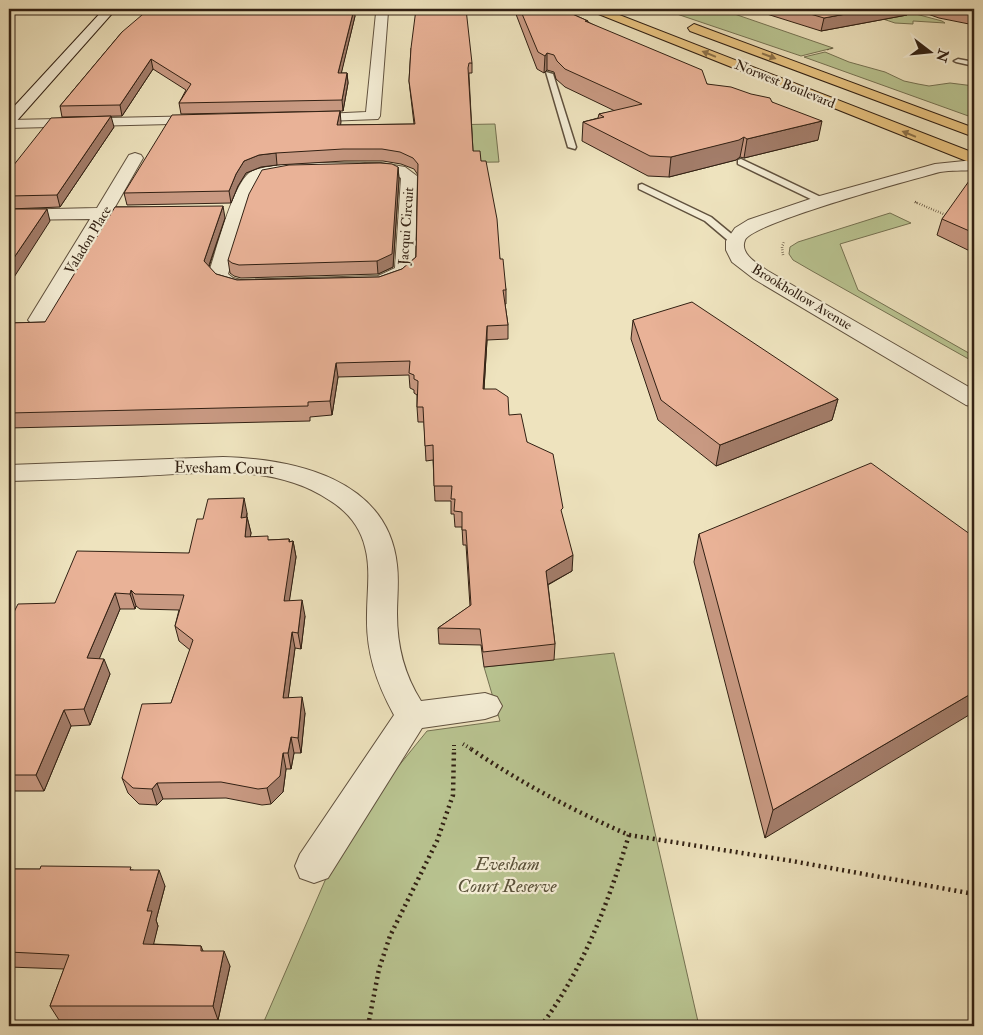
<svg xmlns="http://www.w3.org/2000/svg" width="983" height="1035" viewBox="0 0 983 1035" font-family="'IM FELL Double Pica',serif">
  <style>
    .green { fill: #b9c491; stroke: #757252 }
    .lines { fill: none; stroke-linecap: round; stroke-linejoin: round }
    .lane-casing { stroke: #60513e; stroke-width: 3 }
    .street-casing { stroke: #60513e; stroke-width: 2 }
    .secondary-casing { stroke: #312013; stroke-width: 2 }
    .primary-casing { stroke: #312013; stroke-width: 2 }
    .path-far4 { stroke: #312013; stroke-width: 1; stroke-dasharray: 0.5 1; stroke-linecap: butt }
    .path-far3 { stroke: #312013; stroke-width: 2; stroke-dasharray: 0.5 1; stroke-linecap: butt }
    .path-far2 { stroke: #312013; stroke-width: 2.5; stroke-dasharray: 0.5 2; stroke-linecap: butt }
    .path-far1 { stroke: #312013; stroke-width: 4; stroke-dasharray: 1 3; stroke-linecap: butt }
    .path { stroke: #312013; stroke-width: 4.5; stroke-dasharray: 2 4; stroke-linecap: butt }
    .lane { fill: #f4edd5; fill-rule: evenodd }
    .street { fill: #f4edd5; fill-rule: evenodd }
    .secondary { fill: #f4edd5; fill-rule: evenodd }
    .primary { fill: #e7c27f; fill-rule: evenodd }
    .wall { fill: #c89982; stroke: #312013 }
    .shaded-wall { fill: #a37d6a; stroke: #312013 }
    .building { fill: #e9b297; stroke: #312013 }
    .oneway { fill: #8c7149 }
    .labels { text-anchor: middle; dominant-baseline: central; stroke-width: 4.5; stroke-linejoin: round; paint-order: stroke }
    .far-street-label { font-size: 14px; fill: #312013; stroke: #f4edd5 }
    .street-label { font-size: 16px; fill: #312013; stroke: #f4edd5 }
    .near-park-label { font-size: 19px; font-style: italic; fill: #5a5139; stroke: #f4edd5 }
  </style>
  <rect width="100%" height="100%" fill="#eee3be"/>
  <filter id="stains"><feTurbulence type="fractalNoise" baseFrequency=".004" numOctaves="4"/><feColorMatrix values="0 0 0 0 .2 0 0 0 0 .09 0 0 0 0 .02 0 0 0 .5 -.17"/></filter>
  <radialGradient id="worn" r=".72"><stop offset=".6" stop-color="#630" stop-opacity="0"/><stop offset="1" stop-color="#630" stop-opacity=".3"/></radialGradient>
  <!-- green -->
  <path class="green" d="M662 9H720L833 48 801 56Z
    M912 13 942 21 945 23 913 21V24L895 23 883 19Z
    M825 52 849 62 885 72 904 81 918 84 929 86 950 83 974 86V118L804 57Z
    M495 124 499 162 421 163 388 126Z
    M890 213 911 223 840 244 858 290 974 356V362L812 271 793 260 789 254 790 247 798 242Z
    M614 653 699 1026H262L327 876 393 773 427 731 500 721 484 667Z"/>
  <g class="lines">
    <!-- lane casing -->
    <g class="lane-casing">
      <path id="lane" d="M958 59 974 62V66L956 62 954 61Z
        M546 72 553 74 576 147 575 149 568 147Z
        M741 159 825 199 827 201 825 203H819L738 164V160Z
        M642 184 711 217 740 241 739 243H731L705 221 639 189V185Z"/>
    </g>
    <!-- street casing -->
    <g class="street-casing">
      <path id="street" d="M391 9 388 12 380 116 378 119 299 122 297 119 299 116 304 115 366 112 376 13 319 16 313 13 315 11Z
        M206 116 211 117 213 120 211 123 9 128V120Z
        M135 153 141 155 143 158 115 207 156 208 159 212 156 216 150 217 108 218 46 324 39 326 32 324 28 320 90 219 9 220V210L97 208 129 155Z
        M974 160V170C963 171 951 170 940 172 914 179 752 223 745 240 739 254 758 264 768 271L974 390V407L966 405 754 279 732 262 726 250V241L735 228 748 220 816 197 935 164Z
        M381 163 405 167 417 176 415 270 402 281 380 288 240 292 219 286 208 275C216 252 232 187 249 173 267 160 356 163 381 163ZM381 173 393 174 401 178 395 268 378 276 241 280 233 278 228 274 249 206 262 180 290 175Z
        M223 457C293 459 388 478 397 565 399 581 397 598 397 614 397 646 404 674 421 701L485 693 497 697 502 706 497 715 485 719 422 728 328 878 314 883 300 878 295 866 300 854 394 715C376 682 366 652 367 615 367 592 371 569 365 547 360 526 347 511 329 500 273 463 205 473 141 476 97 478 53 480 9 481V465Z"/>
    </g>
    <!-- secondary casing -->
    <g class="secondary-casing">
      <path id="secondary" d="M104 9H116L14 124 9 125V112Z"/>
    </g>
    <!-- primary casing -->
    <g class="primary-casing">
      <path id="primary" d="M589 9H604L974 153V164L591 11Z
        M694 24 974 128V137L690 31 688 28Z"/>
    </g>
    <!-- path-far4 -->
    <path class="path-far4" d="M827 50 834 48"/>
    <!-- path-far3 -->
    <path class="path-far3" d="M915 202 917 203"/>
    <!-- path-far2 -->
    <path class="path-far2" d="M915 202 948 216
      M783 255 782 247 784 242"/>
    <!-- path-far1 -->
    <path class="path-far1" d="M463 744 473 750
      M454 750V744"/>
    <!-- path -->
    <path class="path" d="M471 749C521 783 574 811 629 835 608 903 584 968 541 1026
      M629 835 792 861 974 894
      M368 1026 379 969 390 936 437 841 453 795 454 749"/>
    <!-- lane -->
    <use href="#lane" class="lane"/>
    <!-- street -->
    <use href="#street" class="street"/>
    <!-- secondary -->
    <use href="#secondary" class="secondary"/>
    <!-- primary -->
    <use href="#primary" class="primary"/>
  </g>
  <!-- wall -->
  <path class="wall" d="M514 9H561L588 21V22L707 84 772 102 818 140 744 158 740 157 736 160 669 177 648 176 582 141 583 122 598 118 599 114 615 111 565 87 556 79 554 72 547 70 544 73 537 69Z
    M755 9H908L907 15 821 31 754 10Z
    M921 9H974V25L939 18 922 12Z
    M355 16 341 73H347L348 83 343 111 181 114 179 103 186 90 153 69 122 116 62 117 60 106 122 32Z
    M411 48 472 63V73H469V76L473 151 481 161 506 290V304H505L508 325V339L487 340 484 389 509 415 527 442 562 516 572 571 548 585 555 644 554 660 484 667 481 645 439 644 438 628 470 606 466 545H463L462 527H455L454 514H451V501H435L433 460 426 461 424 422H418L417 407V395L414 393V390L410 388 409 375 338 377 332 415 310 417V421L9 428V323L45 322 225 218 209 267 216 274 237 280 379 277 402 269 416 257 418 175 414 169 401 164 383 161H344L277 165 261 167 246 173 238 186 231 203 127 205 124 193 340 111V125L414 124 409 81Z
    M114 127 60 207 9 209V171Z
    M398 167 399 179 393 267 378 274 241 278 234 276 230 273 228 260Z
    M974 180V253L937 235 942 219Z
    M633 320 838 399 832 420 716 466 658 420 631 339Z
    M247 513V517L251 533 250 537 269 540 289 539V542L293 541 296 557 289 601 305 616 301 649 295 648 288 698 305 713 301 753H294L291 769H286L283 792 271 804 262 805 226 798 163 799 157 805 139 804 128 793 122 778 171 703 190 650 179 641 175 626 179 610 140 609 136 606 135 609H120L99 658 110 674 90 725 71 726 44 791H9V622L55 603 189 553Z
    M699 534 974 537 765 838 694 562Z
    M9 869 133 870 165 886 156 920 158 926 153 944 201 946 203 951 230 966 218 1020H59L50 1006 64 969 9 967Z"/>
  <!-- shaded-wall -->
  <path class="shaded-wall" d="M354 9H355V16L339 83 338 73Z
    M873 9H908L907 15 821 31 824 18Z
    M547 53V70L544 73 545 56Z
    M151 59 153 69 122 116 120 105Z
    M347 73 348 83 343 111 342 100Z
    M340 111 341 122 339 136 337 125Z
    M111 116 114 127 60 207 57 195Z
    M822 121 818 140 744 158 747 139Z
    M744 137 740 157 736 160 669 177 671 157Z
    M276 153 277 165 261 167 246 173 238 186 231 203 229 191 236 174 244 161 259 155Z
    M398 167 399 179 393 267 378 274 377 261Z
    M223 206 225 218 206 274 204 261Z
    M47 209 50 221 9 285V265Z
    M487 326V340L483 404V389Z
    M336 363 338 377 332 415 330 401Z
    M838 399 832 420 716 466 720 445Z
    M244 498 247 513 244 533 241 518Z
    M247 517 251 533 248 552 245 537Z
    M289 539 291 553 293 541 296 557 287 617 284 601Z
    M573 555 572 571 545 586 546 571Z
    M131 590 136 606 135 609 130 594Z
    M115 593 120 609 93 674 87 658Z
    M302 600 305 616 301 649 298 633Z
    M292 632 295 648 286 714 283 698Z
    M104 659 110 674 90 725 84 709Z
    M974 692V712L765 838 773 810Z
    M302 697 305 713 301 753 298 738Z
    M64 710 71 726 44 791 36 775Z
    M291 737 294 753 291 769 288 753Z
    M283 753 286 769 283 792 271 804 267 788Z
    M157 783 163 799 157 805 152 789Z
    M159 870 165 886 156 920 158 926 150 959 143 944 147 911Z
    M224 951 230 966 218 1020 213 1006Z"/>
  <!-- building -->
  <path class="building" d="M149 9H354L338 73H347L342 100 179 103 191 84 151 59 120 105 60 106 122 32Z
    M416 9H466L472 63H469L468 68 473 151H480L481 161H486L497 219 500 259H503L506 290H503L508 325 487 326 483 389H496L508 397 509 415 521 414 527 442 553 454 563 508 561 510 573 555 546 571 555 644 483 652 480 629 438 628 471 605 466 530H462V512L454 511 455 499H451L452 486H434L433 445 425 446 423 407H417L418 381 414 379V375L409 373 410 361 336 363 330 401 308 402V406L9 413V323L45 322 115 207 223 206 204 261 216 274 237 280 379 277 402 269 416 257 418 164 413 158 400 152 382 149H343L276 153 259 155 244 161 236 174 229 191 124 193 172 115 340 111 337 125 415 124 409 81 411 48Z
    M520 9H561L588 21H585L702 70 707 84 731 87 751 94 770 98 772 102 822 121 747 139 744 137 739 140 671 157 650 156 583 122 604 117 599 114 642 104 565 69 557 61 554 55 547 53 545 56 538 52Z
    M793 9H873L824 18Z
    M111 116 57 195 9 196V171L51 118Z
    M380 163 392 164 398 167 392 254 377 261 239 265 232 263 228 260 249 194 262 170 289 165Z
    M974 180V233L942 219 969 181Z
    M9 209H47L9 265Z
    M692 302 838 399 720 445 661 400 633 320Z
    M871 463 974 537V692L773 810 699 534Z
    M244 498 241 518 247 517 245 537 268 536V540L289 539V542L293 541 284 601 302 600 298 633 292 632 283 698 302 697 298 738 291 737 288 753H283L280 776 267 788 258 789 221 782 157 783 152 789 133 788 122 778 142 704 171 703 193 640 175 626 184 595 135 594 131 590 130 594 115 593 87 658 104 659 84 709 64 710 36 775H9V622L18 604 55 603 77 551 189 553 197 519H203L208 499Z
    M41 866 131 867 130 870H159L147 911H152L143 944 201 946V951H224L213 1006H50L69 955 9 952V869H40Z"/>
  <!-- one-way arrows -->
  <defs><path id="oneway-solid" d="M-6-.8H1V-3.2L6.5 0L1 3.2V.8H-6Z" transform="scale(1.25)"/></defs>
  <g class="oneway">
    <use href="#oneway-solid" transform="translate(709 54) rotate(-158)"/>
    <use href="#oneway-solid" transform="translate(769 56) rotate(21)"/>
    <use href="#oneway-solid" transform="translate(909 134) rotate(-158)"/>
  </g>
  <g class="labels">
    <!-- far-street labels -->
    <g class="far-street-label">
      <text transform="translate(785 84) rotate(22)">Norwest Boulevard</text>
      <text transform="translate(406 226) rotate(-86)">Jacqui Circuit</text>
      <text transform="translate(88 240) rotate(-59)">Valadon Place</text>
      <text transform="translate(802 297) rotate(31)">Brookhollow Avenue</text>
    </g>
    <!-- street labels -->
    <g class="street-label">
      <text transform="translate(224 468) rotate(1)">Evesham Court</text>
    </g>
    <!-- near-park labels -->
    <g class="near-park-label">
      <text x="507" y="864">Evesham<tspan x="507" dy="22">Court Reserve</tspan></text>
    </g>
  </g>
  <!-- margin -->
  <rect width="983" height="1035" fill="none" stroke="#eee3be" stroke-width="30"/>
  <rect x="10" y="10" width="963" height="1015" fill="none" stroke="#312013" stroke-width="2.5"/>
  <rect x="15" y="15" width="953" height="1005" fill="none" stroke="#312013"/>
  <!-- north arrow -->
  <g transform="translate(930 52) rotate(106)" stroke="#f4edd5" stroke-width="4" paint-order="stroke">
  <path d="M0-4L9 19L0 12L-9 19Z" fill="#312013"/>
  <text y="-8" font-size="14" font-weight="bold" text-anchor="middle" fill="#312013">N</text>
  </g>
  <rect width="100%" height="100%" filter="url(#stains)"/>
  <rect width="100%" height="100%" fill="url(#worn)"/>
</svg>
